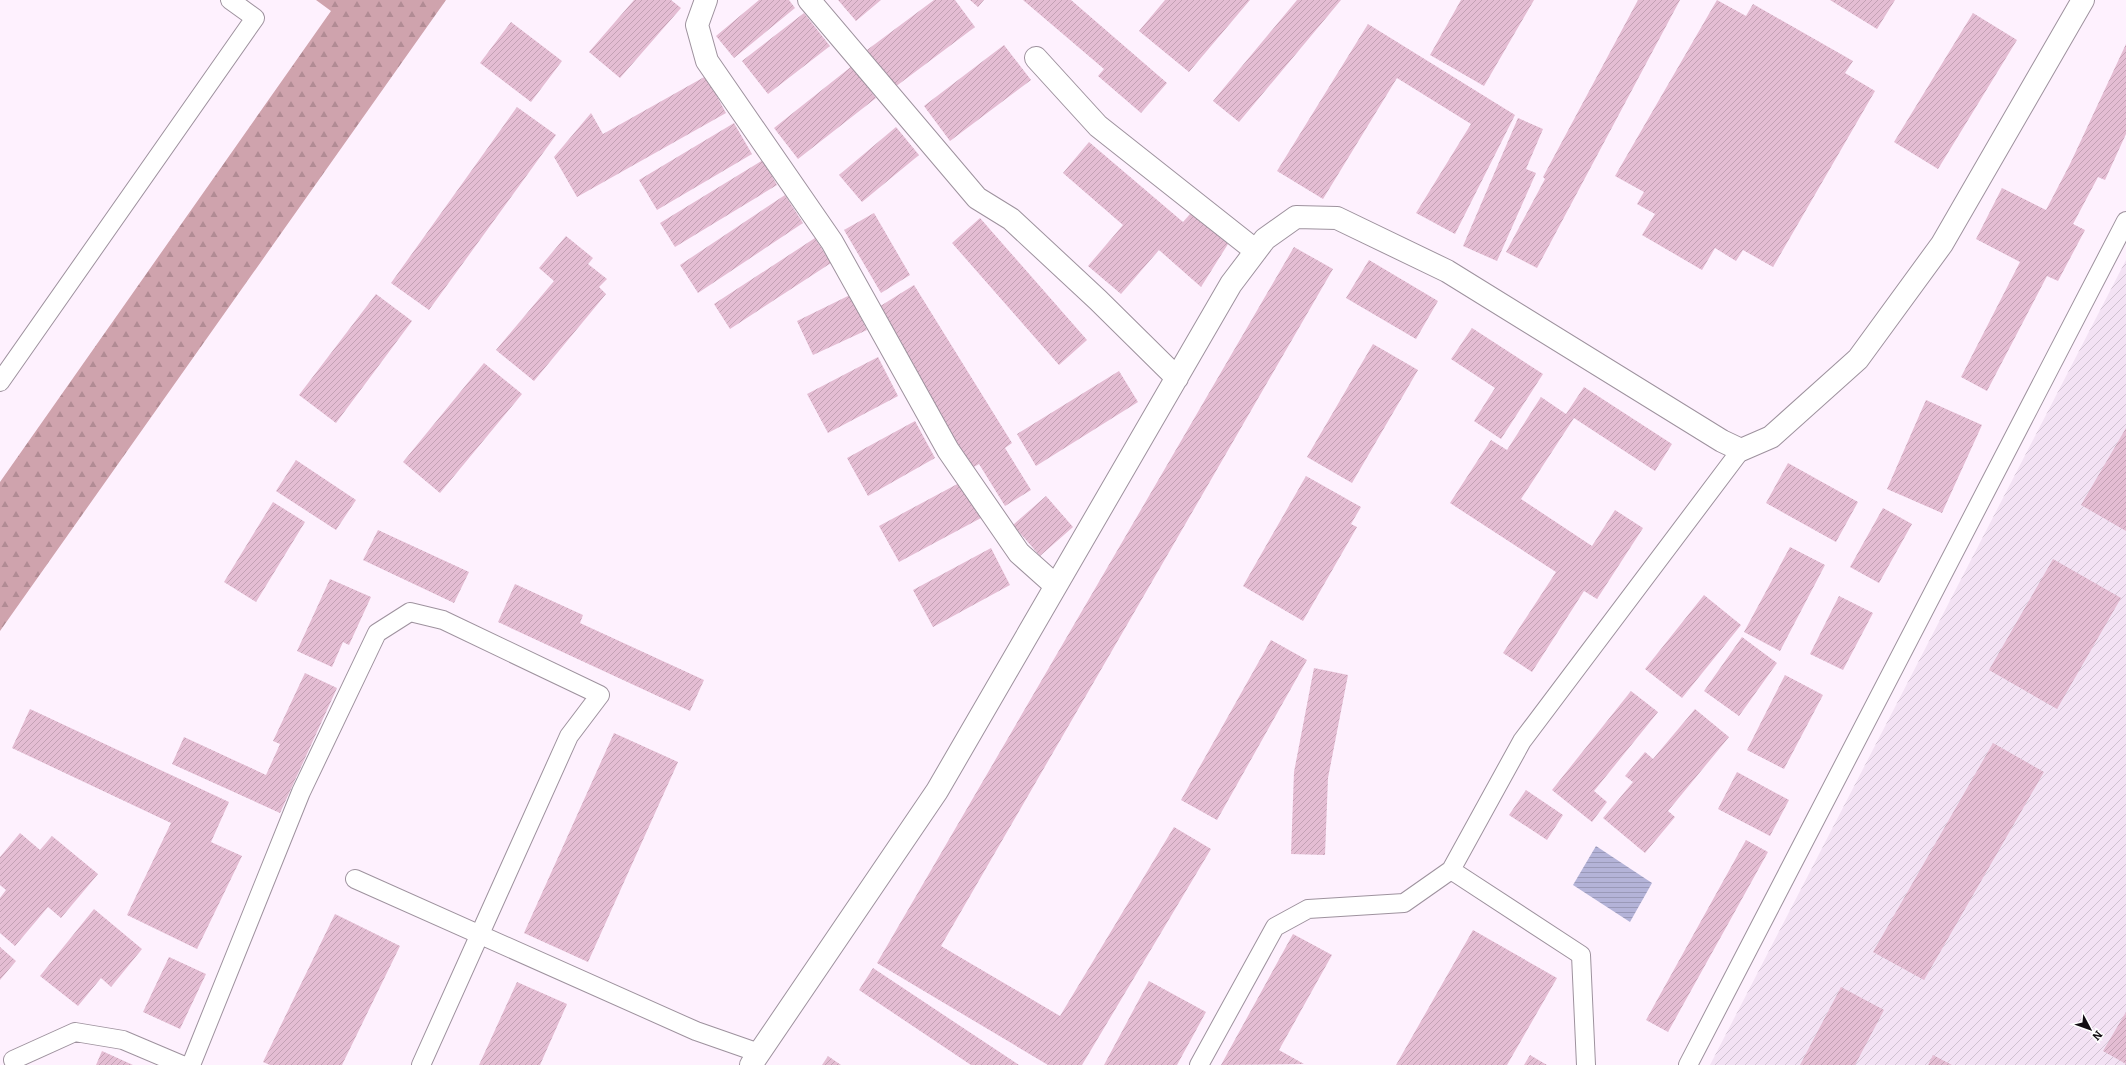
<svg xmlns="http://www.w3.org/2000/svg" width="2126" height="1065" viewBox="0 0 2126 1065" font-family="Bitter,serif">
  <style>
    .industrial { fill: url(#industrial-furrows) }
    .forest { fill: url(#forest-firs) }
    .water { fill: url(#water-rules) }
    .building { fill: url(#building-hatch) }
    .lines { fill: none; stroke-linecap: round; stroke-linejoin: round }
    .service-casing { stroke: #9e929e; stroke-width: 20 }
    .minor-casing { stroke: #9e929e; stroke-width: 24 }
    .service { stroke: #fff; stroke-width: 18 }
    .minor { stroke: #fff; stroke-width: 22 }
  </style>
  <defs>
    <pattern id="industrial-furrows" width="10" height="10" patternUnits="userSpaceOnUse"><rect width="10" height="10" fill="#f3e2f4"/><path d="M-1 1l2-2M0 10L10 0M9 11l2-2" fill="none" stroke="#cfc1d0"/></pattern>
    <pattern id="forest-firs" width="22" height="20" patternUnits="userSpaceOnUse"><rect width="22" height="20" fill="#cfa3ad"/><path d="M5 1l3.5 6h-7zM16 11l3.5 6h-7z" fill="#b18b94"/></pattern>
    <pattern id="water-rules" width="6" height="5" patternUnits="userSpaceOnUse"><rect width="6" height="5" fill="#b4b3d8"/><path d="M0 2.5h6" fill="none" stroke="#9a99b8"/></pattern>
    <pattern id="building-hatch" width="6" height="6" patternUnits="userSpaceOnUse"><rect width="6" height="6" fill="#e4bdd3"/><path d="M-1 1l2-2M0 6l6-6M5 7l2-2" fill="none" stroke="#c3a1b4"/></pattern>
  </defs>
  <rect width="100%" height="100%" fill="#fef1fe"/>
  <!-- industrial -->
  <path class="industrial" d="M2126 260V1065H1710Z"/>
  <!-- forest -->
  <path class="forest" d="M316 0H446L0 631V482L331 11Z"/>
  <!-- water -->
  <path class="water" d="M1596 846 1652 883 1630 922 1573 885Z"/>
  <!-- building -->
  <path class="building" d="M634 0H671L681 8 620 78 589 52Z
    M759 0H789L795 8 734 58 716 36Z
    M838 0H881L856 21Z
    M934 0H955L975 27 895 87 867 50Z
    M970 0H984L978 7Z
    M1023 0H1071L1167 83 1141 113 1098 76 1104 69Z
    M1165 0H1250L1189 72 1139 31Z
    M1297 0H1341L1239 122 1213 101Z
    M1461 0H1534L1484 86 1430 55Z
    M1638 0H1680L1537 268 1506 252 1545 179 1543 177Z
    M1717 0 1746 16 1753 4 1853 61 1845 73 1875 91 1773 267 1743 250 1736 261 1715 248 1702 270 1642 235 1655 214 1637 204 1644 192 1615 176Z
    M1830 0H1895L1877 29Z
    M804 13 830 46 768 94 742 61Z
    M1973 13 2017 40 1938 169 1894 142Z
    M511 22 562 61 531 102 480 63Z
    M1368 24 1515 115 1455 234 1416 213 1471 124 1397 78 1323 199 1277 171Z
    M2126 44V134L2105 180 2098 177 2073 224 2085 230 2058 281 2047 276 1987 391 1961 377 2020 262 1976 239 2002 188 2046 210 2070 164Z
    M1004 45 1031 80 950 141 924 106Z
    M852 66 876 98 798 159 774 128Z
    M706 76 726 113 577 197 554 157 591 113 603 134Z
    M517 107 556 135 429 310 391 283Z
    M1518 118 1543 129 1526 169 1536 173 1497 261 1463 246Z
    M734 123 752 154 657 210 639 180Z
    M896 127 919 155 862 202 839 175Z
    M1089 142 1183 222 1192 212 1228 244 1201 287 1159 250 1121 294 1088 266 1123 225 1063 173Z
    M763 160 777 185 675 247 660 223Z
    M785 195 803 223 698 293 680 265Z
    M874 213 910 275 881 293 844 230Z
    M980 218 1087 340 1059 365 952 243Z
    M566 236 593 258 588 264 607 279 599 287 606 294 534 381 496 350 554 281 539 268Z
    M815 238 831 263 730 329 714 304Z
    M1294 247 1333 269 941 946 1060 1016 1174 827 1211 849 1082 1065H1048L877 963Z
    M1369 260 1438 301 1416 339 1346 298Z
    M914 285 1012 443 1005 448 1031 490 1005 506 979 464 972 468 874 310Z
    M376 294 412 321 336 423 299 395Z
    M850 295 867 330 813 355 797 321Z
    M1472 328 1543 374 1501 439 1474 421 1495 388 1451 359Z
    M1373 344 1418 370 1352 483 1307 457Z
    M878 357 898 396 828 433 807 394Z
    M484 363 522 394 440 493 403 462Z
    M1119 371 1138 402 1036 466 1017 434Z
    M1584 387 1672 444 1655 471 1574 418 1521 499 1592 546 1615 510 1643 528 1597 599 1584 591 1532 672 1503 653 1556 572 1450 503 1491 440 1507 450 1541 397 1566 414Z
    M1926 400 1982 425 1942 513 1887 489Z
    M915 421 935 458 868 496 847 458Z
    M2126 428V531L2081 505Z
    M296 460 356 500 336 530 276 491Z
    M1788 463 1858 502 1836 542 1766 503Z
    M1306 476 1361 507 1351 524 1357 527 1303 621 1243 586Z
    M961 482 981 518 899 562 879 526Z
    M1046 496 1073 527 1040 556 1013 525Z
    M273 502 305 522 256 602 224 582Z
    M1883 508 1912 524 1879 583 1850 567Z
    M378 530 469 572 454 603 363 560Z
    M1790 547 1825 565 1780 651 1744 632Z
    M991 548 1010 585 933 627 913 590Z
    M2053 559 2121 598 2057 709 1989 670Z
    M330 579 371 597 349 645 343 642 332 667 297 651Z
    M515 584 583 615 580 623 704 680 690 711 498 622Z
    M1704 595 1741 625 1682 698 1645 669Z
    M1839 596 1873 613 1843 670 1810 654Z
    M1742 637 1777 663 1739 716 1704 691Z
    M1271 640 1307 660 1217 820 1181 800Z
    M1314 668 1348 675 1328 778 1325 855 1291 854 1294 772Z
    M305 673 337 688 280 813 172 764 184 737 266 775 280 744 273 741Z
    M1785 675 1823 695 1784 769 1747 750Z
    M1631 691 1658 712 1594 791 1607 802 1592 822 1552 790Z
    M30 709 229 802 211 842 242 856 197 949 127 915 171 823 12 748Z
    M1695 709 1729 737 1668 811 1675 817 1645 853 1603 818 1633 782 1625 776 1645 752 1653 759Z
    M614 733 678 762 588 962 524 933Z
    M1993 743 2044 772 1924 980 1873 952Z
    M1737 772 1789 800 1770 836 1718 809Z
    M1526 790 1563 815 1547 840 1509 815Z
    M20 833 40 850 52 836 98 874 61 918 48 907 15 946 0 933V898L6 890 0 885V857Z
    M1746 840 1768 852 1668 1032 1646 1020Z
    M94 909 142 949 111 987 101 978 78 1006 40 976Z
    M335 914 400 946 342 1065H270L263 1062Z
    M1473 930 1557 978 1507 1065H1396Z
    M1293 934 1332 955 1279 1050 1304 1064 1221 1065Z
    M0 947 16 961 0 980Z
    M169 957 206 974 180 1029 143 1012Z
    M873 968 1019 1065H971L859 990Z
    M1149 981 1206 1012 1177 1065H1104Z
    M517 982 567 1004 540 1065H479Z
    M1841 987 1884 1010 1855 1065H1800Z
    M2126 1012V1064L2103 1051Z
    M102 1051 133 1065H96Z
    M1530 1055 1547 1065H1524Z
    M1933 1055 1952 1065H1928Z
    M828 1056 841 1065H822Z"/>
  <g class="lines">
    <!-- service casing -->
    <g class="service-casing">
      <path id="service" d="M0 382 255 18 230 0
        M355 879 696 1031 759 1053
        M13 1060 75 1032 123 1040 182 1065
        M191 1065 301 792 377 633 410 612 443 620 600 695 569 736 421 1065
        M1199 1065 1275 927 1308 909 1404 903 1451 870
        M1586 1065 1581 955 1451 870 1522 741 1741 450
        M1688 1065 2126 221"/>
    </g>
    <!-- minor casing -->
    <g class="minor-casing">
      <path id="minor" d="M706 0 697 25 707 61 832 242 948 450 1019 553 1056 586
        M809 0 977 198 1011 219 1098 300 1177 378
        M1036 58 1098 126 1256 251
        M751 1065 937 791 1231 284 1265 239 1296 217 1337 218 1447 271 1722 441 1741 450 1771 437 1858 359 1942 244 2083 0"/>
    </g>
    <!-- service -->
    <use href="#service" class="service"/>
    <!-- minor -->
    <use href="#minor" class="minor"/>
  </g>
  <!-- north arrow -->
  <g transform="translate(2090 1029) rotate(131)" stroke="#ffffff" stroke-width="3" paint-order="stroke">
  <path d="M0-3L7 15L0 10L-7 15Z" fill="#120d12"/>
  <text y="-6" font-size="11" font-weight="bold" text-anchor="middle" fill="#120d12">N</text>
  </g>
</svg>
